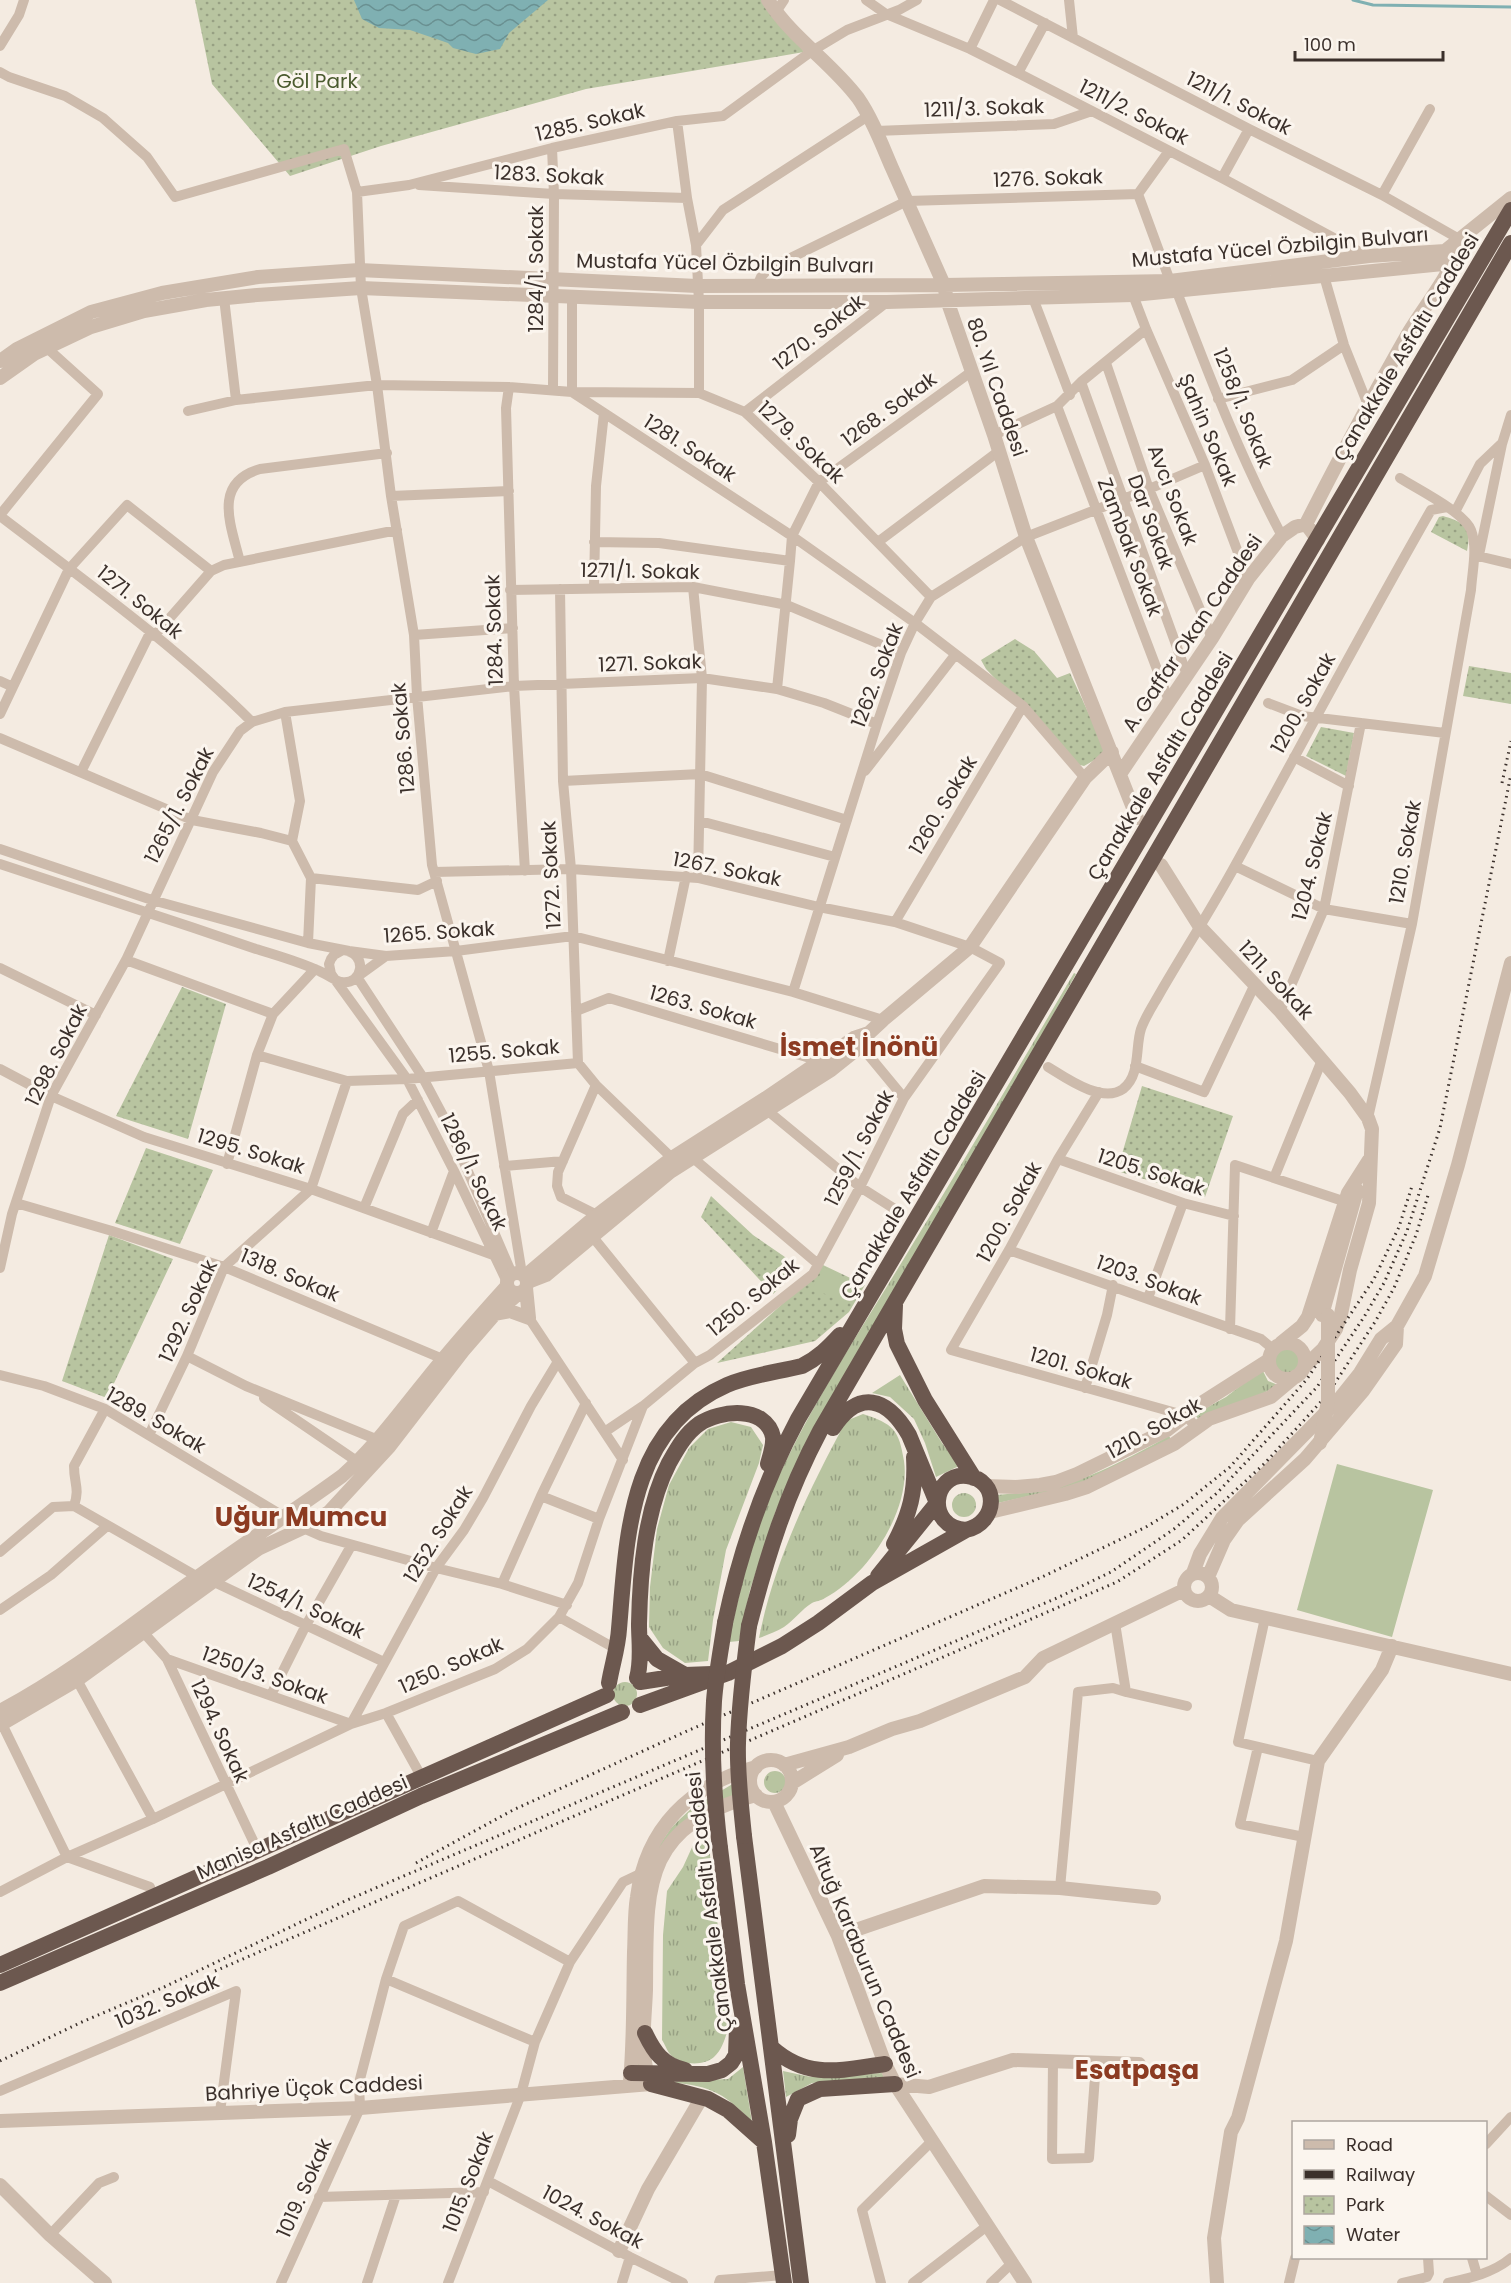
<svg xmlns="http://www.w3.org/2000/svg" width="1511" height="2283" viewBox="0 0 1511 2283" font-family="Poppins,sans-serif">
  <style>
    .grass { fill: url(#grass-tufts) }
    .park { fill: url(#park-dots) }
    .pitch { fill: #b8c4a0 }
    .water { fill: url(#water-waves) }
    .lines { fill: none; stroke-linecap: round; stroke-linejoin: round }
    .stream { stroke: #7fb0b2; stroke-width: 3 }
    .minor { stroke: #cdbbac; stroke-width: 10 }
    .tertiary { stroke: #cdbbac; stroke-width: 14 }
    .trunk { stroke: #6c584f; stroke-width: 16 }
    .rail { stroke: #3b302b; stroke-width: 3; stroke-dasharray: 1.5 4.5; stroke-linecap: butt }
    .tertiary-bridge { stroke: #cdbbac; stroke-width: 14 }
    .trunk-bridge { stroke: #6c584f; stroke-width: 16 }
    .labels { text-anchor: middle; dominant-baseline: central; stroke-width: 6; stroke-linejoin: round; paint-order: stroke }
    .park-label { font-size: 20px; fill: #4a5a2e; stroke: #fbf5ee }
    .street-label { font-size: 20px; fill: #3b302b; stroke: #fbf5ee }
    .district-label { font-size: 26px; font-weight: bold; fill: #8c3b22; stroke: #fbf5ee }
  </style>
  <defs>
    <pattern id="grass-tufts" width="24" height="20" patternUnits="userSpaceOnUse" patternTransform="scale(1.5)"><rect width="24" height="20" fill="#b8c4a0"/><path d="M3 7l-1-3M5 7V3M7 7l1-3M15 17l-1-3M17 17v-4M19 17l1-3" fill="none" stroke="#97a083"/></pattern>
    <pattern id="park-dots" width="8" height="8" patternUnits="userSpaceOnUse" patternTransform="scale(1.5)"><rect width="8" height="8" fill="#b8c4a0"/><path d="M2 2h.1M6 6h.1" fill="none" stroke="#97a083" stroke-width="1.8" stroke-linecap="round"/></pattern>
    <pattern id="water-waves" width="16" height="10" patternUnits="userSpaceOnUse" patternTransform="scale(1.5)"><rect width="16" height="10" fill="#7fb0b2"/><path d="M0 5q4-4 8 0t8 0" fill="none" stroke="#699091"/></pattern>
  </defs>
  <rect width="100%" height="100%" fill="#f4ebe1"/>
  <!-- grass -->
  <path class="grass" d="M1074 973 1076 974 776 1510 750 1590 739 1641 729 1642C741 1581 758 1517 786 1461 823 1385 871 1314 914 1242 969 1153 1021 1063 1074 973Z
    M1273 1360a14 14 0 1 1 28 0a14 14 0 1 1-28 0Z
    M1262 1369 1268 1381 1278 1385 1248 1402 1198 1419 1195 1414 1226 1397Z
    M900 1375 942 1443 959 1466 936 1477 925 1443 914 1419 890 1397 872 1393Z
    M863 1414C893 1424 899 1429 904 1461 911 1511 868 1575 825 1598 821 1601 816 1601 812 1603 802 1609 794 1620 784 1627 776 1632 767 1635 759 1638 774 1561 809 1490 846 1421Z
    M731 1422 751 1427 763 1445 759 1463 726 1550 713 1620 708 1661 685 1663 663 1648 649 1627 650 1587 657 1529 669 1485 689 1448 708 1429Z
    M1169 1436 1171 1439 1078 1485 998 1503 997 1495C1012 1493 1029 1494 1044 1490 1089 1480 1129 1458 1169 1436Z
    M952 1505a12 12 0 1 1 24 0a12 12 0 1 1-24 0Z
    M613 1694a12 12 0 1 1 24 0a12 12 0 1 1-24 0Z
    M764 1782a11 11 0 1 1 22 0a11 11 0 1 1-22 0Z
    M741 1779 747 1792C701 1806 677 1817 655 1861L640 2064 637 2068 639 1906 650 1859 671 1828 680 1819 692 1808Z
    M708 1837 729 2027C725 2037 723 2049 714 2057 703 2067 678 2065 669 2053 666 2049 665 2044 662 2040L663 1935 667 1891 683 1867 694 1843Z
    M743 2067 752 2122C722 2090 707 2085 664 2082L728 2079Z
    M783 2071 811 2077 882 2073 884 2077 812 2083 786 2097Z"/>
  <!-- park -->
  <path class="park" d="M195 0H769L804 52 586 89 381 146 290 176 212 84Z
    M1443 516C1464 522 1472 527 1467 551L1431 532 1439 517Z
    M1015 639 1034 651 1057 678 1070 673 1107 753 1084 766 1076 764 986 669 981 660Z
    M1469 666 1511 673V704L1463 696Z
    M1321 727 1354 733 1346 776 1306 756Z
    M182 987 226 1004 188 1139 116 1116Z
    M1142 1086 1233 1116 1205 1197 1117 1171Z
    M146 1148 213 1170 180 1244 115 1223Z
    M711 1196 753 1235 801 1268 773 1294 701 1217Z
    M109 1235 173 1259 107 1398 62 1381Z
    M823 1265 865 1285 849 1312 815 1341 717 1363 812 1277Z"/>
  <!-- pitch -->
  <path class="pitch" d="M824 1267 857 1284 847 1305 813 1288Z
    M1337 1464 1433 1490 1392 1637 1297 1610Z"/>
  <!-- water -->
  <path class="water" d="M354 0H548L509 33 500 49 476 54 453 48 448 43 410 30 379 28 362 19Z"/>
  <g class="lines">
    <!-- stream -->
    <path class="stream" d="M1353 0 1373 5 1511 7"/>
    <!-- minor -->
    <path class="minor" d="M866 0 886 14 970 49 1018 73 1222 178 1369 257
      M1000 0 1249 129 1382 195 1461 240
      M1069 0 1073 38
      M776 12 784 0
      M0 46 19 15 24 0
      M970 49 994 0
      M0 72 9 77 65 96 103 118 147 157 175 197 344 149 357 192 361 288 377 385 391 496 414 635 417 696 432 865 489 1071 522 1274
      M1018 73 1045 23
      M677 121 687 198 696 245 699 302V393
      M876 131 1054 124 1092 111
      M552 148 554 194 553 390
      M1222 178 1249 129
      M419 185 554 194 687 198
      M357 192 409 185 552 148 677 121 723 116 812 51 847 30 899 10 917 0
      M1138 194 1170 281V286
      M1382 195 1430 109
      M696 245 723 210 868 116
      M1324 276 1344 345 1368 405
      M757 286 761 277 768 269 907 201 1138 194 1169 151
      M1177 292C1209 375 1240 457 1282 536
      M1133 295 1146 329 1205 465 1248 579
      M572 296V392
      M224 298 236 400
      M1033 298 1070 395
      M1106 363 1149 489 1212 638
      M1081 382 1187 675
      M509 387 506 408 514 686 525 871
      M574 392 699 393 745 412 819 482 931 597
      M1218 399 1292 380 1344 345
      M1057 406 1169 701
      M188 411 236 400 377 385 509 387 572 392 792 536 915 623 1023 706 1085 778
      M745 412 887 302
      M994 435 1057 406 1081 382 1146 329
      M391 496 509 491
      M1455 512 1480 464 1501 444
      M0 515 98 394 47 348
      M0 516C85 581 176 646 252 722
      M594 542 659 543 790 561 792 536 819 482 971 372
      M878 542 999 451
      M1479 555 1502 444 1511 415
      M1478 556 1511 564
      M240 562C231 525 212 483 260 469L387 453
      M693 587 702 678 698 878
      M594 588 596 486 604 413
      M560 589 563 781 571 869 578 1063
      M510 590 693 587 787 605 901 653
      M414 635 513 628
      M154 636 211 571 224 565 397 530
      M0 681 13 687
      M777 689 790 561
      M1268 703 1302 716 1445 733
      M285 712 300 801 292 841
      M0 714 69 569 127 505 211 571
      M0 738 192 820 261 833 292 841 311 878
      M1294 757 1349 786
      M865 771 955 655
      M81 772 150 633
      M563 781 700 774 847 820
      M700 821 835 857
      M0 849 152 900 308 943 349 951 386 956 456 951 573 936 793 992 883 1020
      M0 864C86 892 171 920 256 949 276 955 297 961 317 970 325 973 333 980 341 982 363 986 369 953 343 950L334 955 331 959 329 964 331 974 407 1079 454 1171 507 1282
      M1235 866 1324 909 1412 924
      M434 872 571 869 698 878 819 907 895 922 970 947 1000 963 904 1098 860 1187 813 1274 710 1355 695 1363 643 1406 606 1431
      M311 878 418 890 437 881
      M895 922 1023 706
      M308 943 311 878
      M386 956 357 977 422 1076 448 1125 512 1274
      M126 960 273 1014
      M668 961 686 876
      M0 968 96 1015
      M793 992 877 724 901 653 915 623 931 597 1026 537 1149 489 1205 465
      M576 1011 609 998 820 1061
      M1280 1011 1324 909 1361 723
      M861 1046 904 1098
      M257 1055 347 1081
      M1135 1066 1204 1092 1255 984
      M1048 1067C1066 1078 1102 1104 1123 1089 1141 1075 1135 1047 1141 1029 1145 1017 1154 1004 1160 993 1185 950 1212 908 1236 864 1301 746 1364 627 1431 510L1447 507
      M0 1069 51 1096 144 1137 311 1189 496 1256
      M596 1085 558 1172 557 1186 561 1197 597 1215
      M1099 1092 1058 1159 1009 1250 951 1350 1187 1416 1196 1428
      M768 1111 860 1187 901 1213
      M1368 1118 1412 924 1471 590C1472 572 1478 548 1471 530 1464 512 1417 489 1400 478
      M693 1158 818 1264
      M1058 1159 1183 1203 1234 1216
      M227 1164 257 1055 273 1014 315 969
      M504 1166 563 1161
      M1274 1178 1322 1060
      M16 1203 112 1231 224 1267 443 1359
      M364 1208 403 1114 418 1100
      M431 1233 454 1171
      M592 1236 695 1363
      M1009 1250 1261 1339 1273 1349
      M0 1268 12 1214 51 1096 126 960 213 772 240 731 252 722 285 712 514 686 702 678 777 689 824 703 877 724
      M1148 1298 1183 1203
      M529 1318 623 1460
      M1230 1329 1235 1165 1346 1202
      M187 1356 246 1386 378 1440
      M0 1375 44 1386 105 1409 303 1528 321 1536 436 1568 502 1584 567 1605
      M1085 1388 1107 1315 1113 1285
      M264 1398 358 1462
      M105 1409 74 1466C74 1484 80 1488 74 1506L198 1577
      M149 1435 187 1356 224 1267 311 1189 347 1081 407 1079 578 1063 596 1085 672 1158
      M541 1496 586 1403
      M0 1552 53 1507 74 1506
      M212 1581 384 1662
      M502 1584 541 1496 599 1519
      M0 1610 51 1575 107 1526
      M559 1617 616 1649
      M1265 1618 1238 1742 1318 1761
      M144 1633 167 1659 257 1849
      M167 1659 351 1724
      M77 1680 153 1819
      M1126 1692 1187 1706
      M271 1695 305 1627 351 1546
      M386 1713 421 1776
      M2 1724 67 1857 150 1887
      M351 1724 436 1568 464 1530 483 1498 531 1406 557 1363
      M1258 1747 1240 1824 1304 1837
      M1060 1888 1078 1692 1113 1688 1126 1692 1115 1623
      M0 1892 67 1857 153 1819 351 1724 386 1713 495 1669 527 1649 559 1617 578 1583 599 1519 643 1406
      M386 1979 535 2042
      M1053 2061 1052 2159 1089 2158 1096 2063
      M0 2091 236 1991 220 2112
      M1486 2144 1511 2117
      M488 2181 630 2257 683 2283
      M1486 2196 1511 2215
      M319 2197 484 2192
      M50 2235 99 2183 114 2177
      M1472 2258 1477 2275
      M281 2283 360 2108 359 2083 386 1979 404 1926 458 1901 570 1962
      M367 2283 396 2195
      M448 2283 521 2094 535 2042 570 1962 623 1882 642 1873
      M622 2283 630 2257
      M719 2283 720 2280 783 2275
      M881 2283 862 2210 931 2142
      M913 2283 987 2226
      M991 2283 1012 2263
      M1289 2283 1295 2258
      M1402 2283 1427 2277 1429 2273 1428 2258
      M1448 2283C1470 2278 1493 2273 1511 2258"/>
    <!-- tertiary -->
    <path class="tertiary" d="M768 0C792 38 831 62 858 98 872 118 882 145 892 168 909 207 927 246 944 285L947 300 994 435 1026 537 1137 818
      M0 361 17 349 91 312 162 293 258 277 359 270 697 286 944 285 1170 281 1369 256 1445 251 1511 198
      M0 378 34 354 91 327 144 311 206 300 257 295 361 288 699 302H887L1133 295 1443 264 1450 268
      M1306 524C1339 459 1373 395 1409 332 1427 302 1452 274 1461 240
      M1120 774 1212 638 1248 579 1282 536 1295 527 1306 524 1318 540
      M1161 865 1200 927 1280 1011 1350 1093 1368 1118 1372 1129 1369 1203 1350 1270 1341 1314 1336 1329 1323 1349 1304 1367
      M507 1283a10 10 0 1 1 20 0a10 10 0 1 1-20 0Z
      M525 1276 597 1215 672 1158 766 1098 854 1038 869 1033
      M528 1282 546 1275 670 1172 831 1070 861 1046 869 1033 883 1020 970 947 1085 778 1112 752
      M495 1314 510 1311 529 1318 526 1288
      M1322 1315 1357 1190
      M1269 1361a18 18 0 1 1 36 0a18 18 0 1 1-36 0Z
      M1281 1343 1302 1326 1308 1317 1348 1193 1369 1160
      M985 1486 1016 1487 1040 1485 1056 1482 1077 1474 1167 1430 1200 1404 1269 1360
      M990 1512 1065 1494 1087 1487 1174 1444 1209 1419 1271 1397 1296 1376
      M1184 1587a14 14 0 1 1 28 0a14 14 0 1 1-28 0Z
      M1193 1573 1200 1554 1222 1518 1340 1398 1360 1373 1381 1339 1397 1326 1425 1276 1458 1165 1511 963
      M1208 1577 1224 1540 1238 1520 1305 1459 1363 1391 1396 1344 1397 1326
      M1209 1596 1231 1610 1511 1674
      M0 1711C70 1674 132 1624 196 1578 244 1543 294 1511 342 1476 374 1448 399 1413 426 1380 452 1347 479 1317 507 1286
      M0 1725 77 1680 258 1549 303 1528 329 1512 389 1447 463 1351 495 1314 518 1294
      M750 1781a21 21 0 1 1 42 0a21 21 0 1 1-42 0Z
      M784 1765 849 1747 892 1729 920 1721 1025 1677 1043 1658 1184 1590
      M792 1783 837 1755
      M774 1802 838 1936 885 2064 895 2084 1025 2283
      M838 1936 984 1886 1060 1888 1154 1898
      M630 2081C634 2039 633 1995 634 1952 635 1934 634 1915 637 1897 646 1828 690 1785 756 1767
      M895 2084 929 2087 1013 2060 1139 2064
      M0 2121 360 2108 651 2084C639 2057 645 2020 646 1990 647 1887 640 1827 756 1795
      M0 2185 50 2235 105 2283
      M619 2251 648 2189 702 2097
      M1217 2283 1214 2238 1231 2132 1238 2118 1286 1941 1318 1761 1382 1670 1392 1646"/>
    <!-- trunk -->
    <path class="trunk" d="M895 1305 894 1329 897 1344 925 1400 974 1478
      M833 1428C859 1389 887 1397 909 1435L937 1503 878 1576
      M894 1544C910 1514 916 1491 914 1457
      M725 1623C740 1552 763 1484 798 1419L1511 210
      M749 1626C767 1556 786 1495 820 1431L1511 243
      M640 1638 657 1659 685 1675
      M637 1678C642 1660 639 1642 639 1624 640 1572 645 1510 669 1463 677 1449 685 1434 699 1424 720 1410 766 1405 773 1437 774 1446 770 1456 768 1464
      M640 1682 685 1675 712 1674
      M609 1683C612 1665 618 1647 619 1629 627 1537 628 1428 727 1385 750 1375 778 1372 802 1366 818 1358 828 1348 840 1335
      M640 1705 728 1673 782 1646 818 1623 872 1583 966 1530C998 1523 1000 1480 967 1476 932 1472 925 1527 966 1530
      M744 1836 801 2283
      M720 1848 737 1984 764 2142 784 2283
      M0 1965 607 1695
      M0 1983 268 1867 421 1796 622 1712
      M645 2033C654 2052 663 2065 685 2070
      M772 2048C808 2080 841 2070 885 2064
      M631 2073 708 2074 722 2070 731 2063 736 2055 737 2027
      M651 2084 708 2099 728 2110 764 2142
      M788 2135 790 2119 798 2099 820 2089 895 2084"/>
    <!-- rail -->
    <path class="rail" d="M1502 783 1511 741
      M416 1863 513 1810 687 1731 1042 1577 1146 1527 1184 1504 1230 1467 1307 1379 1374 1279 1399 1227 1412 1186
      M215 1971 1117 1582 1182 1540 1265 1463 1327 1395 1375 1322 1394 1288 1416 1235 1429 1192
      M0 2061 84 2021 162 1988 345 1901 1057 1598 1111 1572 1174 1529 1217 1493 1317 1387 1364 1317 1384 1283 1407 1231 1440 1128 1511 774"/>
    <!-- tertiary-bridge -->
    <path class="tertiary-bridge" d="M1320 1443 1328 1401V1315"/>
    <!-- trunk-bridge -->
    <path class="trunk-bridge" d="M744 1836C741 1805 737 1774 738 1743 739 1704 744 1665 749 1626
      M720 1848C714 1799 711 1750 714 1701 716 1675 721 1649 725 1623"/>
  </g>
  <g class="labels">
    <!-- park labels -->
    <g class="park-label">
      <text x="317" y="81">Göl Park</text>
    </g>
    <!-- street labels -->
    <g class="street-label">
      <text transform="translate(1239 103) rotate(27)">1211/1. Sokak</text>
      <text transform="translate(984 108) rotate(-2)">1211/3. Sokak</text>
      <text transform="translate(1134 112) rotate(27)">1211/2. Sokak</text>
      <text transform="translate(590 122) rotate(-13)">1285. Sokak</text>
      <text transform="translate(549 175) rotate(3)">1283. Sokak</text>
      <text transform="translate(1048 178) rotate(-2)">1276. Sokak</text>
      <text transform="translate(1280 247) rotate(-5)">Mustafa Yücel Özbilgin Bulvarı</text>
      <text transform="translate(725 263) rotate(1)">Mustafa Yücel Özbilgin Bulvarı</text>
      <text transform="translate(536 269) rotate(-90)">1284/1. Sokak</text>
      <text transform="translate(819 332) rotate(-38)">1270. Sokak</text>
      <text transform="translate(1406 347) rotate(-59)">Çanakkale Asfaltı Caddesi</text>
      <text transform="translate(997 387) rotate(71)">80. Yıl Caddesi</text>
      <text transform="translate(1243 408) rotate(68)">1258/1. Sokak</text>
      <text transform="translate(889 409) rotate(-36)">1268. Sokak</text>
      <text transform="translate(1208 430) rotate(67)">Şahin Sokak</text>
      <text transform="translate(801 442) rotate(43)">1279. Sokak</text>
      <text transform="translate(690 448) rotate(33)">1281. Sokak</text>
      <text transform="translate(1173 495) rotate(69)">Avcı Sokak</text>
      <text transform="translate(1151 522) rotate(70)">Dar Sokak</text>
      <text transform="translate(1130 547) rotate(69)">Zambak Sokak</text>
      <text transform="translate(640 571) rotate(1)">1271/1. Sokak</text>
      <text transform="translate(140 602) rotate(39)">1271. Sokak</text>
      <text transform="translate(494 630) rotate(-92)">1284. Sokak</text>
      <text transform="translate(1192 633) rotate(-56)">A. Gaffar Okan Caddesi</text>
      <text transform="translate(650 663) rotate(-2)">1271. Sokak</text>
      <text transform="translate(877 675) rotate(-69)">1262. Sokak</text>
      <text transform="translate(1303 703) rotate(-61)">1200. Sokak</text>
      <text transform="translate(403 738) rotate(-95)">1286. Sokak</text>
      <text transform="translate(1160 766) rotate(-59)">Çanakkale Asfaltı Caddesi</text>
      <text transform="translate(179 805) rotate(-63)">1265/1. Sokak</text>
      <text transform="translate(943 805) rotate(-59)">1260. Sokak</text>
      <text transform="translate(1405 852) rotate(-80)">1210. Sokak</text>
      <text transform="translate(1312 866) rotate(-76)">1204. Sokak</text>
      <text transform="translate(727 869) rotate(11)">1267. Sokak</text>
      <text transform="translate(551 875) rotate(-93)">1272. Sokak</text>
      <text transform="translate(439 932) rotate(-4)">1265. Sokak</text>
      <text transform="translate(1276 980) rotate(47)">1211. Sokak</text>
      <text transform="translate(703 1007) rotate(16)">1263. Sokak</text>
      <text transform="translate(504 1051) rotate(-5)">1255. Sokak</text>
      <text transform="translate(56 1055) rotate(-63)">1298. Sokak</text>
      <text transform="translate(859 1148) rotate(-63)">1259/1. Sokak</text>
      <text transform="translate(251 1151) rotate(17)">1295. Sokak</text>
      <text transform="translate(474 1172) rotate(64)">1286/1. Sokak</text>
      <text transform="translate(1151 1172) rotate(18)">1205. Sokak</text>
      <text transform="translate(913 1185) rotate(-59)">Çanakkale Asfaltı Caddesi</text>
      <text transform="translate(1009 1212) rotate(-61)">1200. Sokak</text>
      <text transform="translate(290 1275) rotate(23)">1318. Sokak</text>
      <text transform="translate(1149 1280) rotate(20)">1203. Sokak</text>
      <text transform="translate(753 1297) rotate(-39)">1250. Sokak</text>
      <text transform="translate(188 1311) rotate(-65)">1292. Sokak</text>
      <text transform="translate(1081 1368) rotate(16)">1201. Sokak</text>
      <text transform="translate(156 1420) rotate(30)">1289. Sokak</text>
      <text transform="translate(1154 1428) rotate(-29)">1210. Sokak</text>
      <text transform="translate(438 1534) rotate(-58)">1252. Sokak</text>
      <text transform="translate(306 1606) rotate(25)">1254/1. Sokak</text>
      <text transform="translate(451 1665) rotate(-24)">1250. Sokak</text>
      <text transform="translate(265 1675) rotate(20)">1250/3. Sokak</text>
      <text transform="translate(220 1731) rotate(65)">1294. Sokak</text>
      <text transform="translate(302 1827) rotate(-24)">Manisa Asfaltı Caddesi</text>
      <text transform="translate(709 1902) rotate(-97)">Çanakkale Asfaltı Caddesi</text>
      <text transform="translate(865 1961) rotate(67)">Altuğ Karaburun Caddesi</text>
      <text transform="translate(167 2001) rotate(-23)">1032. Sokak</text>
      <text transform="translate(314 2088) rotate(-3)">Bahriye Üçok Caddesi</text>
      <text transform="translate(468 2182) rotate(-69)">1015. Sokak</text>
      <text transform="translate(304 2188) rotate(-66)">1019. Sokak</text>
      <text transform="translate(593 2217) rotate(28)">1024. Sokak</text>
    </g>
    <!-- district labels -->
    <g class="district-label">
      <text x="859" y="1047">İsmet İnönü</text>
      <text x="301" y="1517">Uğur Mumcu</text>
      <text x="1137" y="2070">Esatpaşa</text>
    </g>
  </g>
  <!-- legend -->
  <rect x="1292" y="2121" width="195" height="138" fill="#fbf5ee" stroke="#aea6a0" stroke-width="1.5"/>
  <rect x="1304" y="2140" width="30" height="9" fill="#cdbbac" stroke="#aea6a0" stroke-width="1.5"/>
  <text x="1346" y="2151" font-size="18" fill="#3b302b">Road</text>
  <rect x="1304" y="2170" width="30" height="9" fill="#3b302b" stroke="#aea6a0" stroke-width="1.5"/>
  <text x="1346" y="2181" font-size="18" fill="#3b302b">Railway</text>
  <rect x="1304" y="2196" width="30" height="18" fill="url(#park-dots)" stroke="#aea6a0" stroke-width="1.5"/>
  <text x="1346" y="2211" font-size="18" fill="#3b302b">Park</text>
  <rect x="1304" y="2226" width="30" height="18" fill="url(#water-waves)" stroke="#aea6a0" stroke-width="1.5"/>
  <text x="1346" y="2241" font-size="18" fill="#3b302b">Water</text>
  <!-- scale -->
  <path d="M1295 51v9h148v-9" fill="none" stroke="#3b302b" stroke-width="3"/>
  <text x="1304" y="51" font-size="18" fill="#3b302b" stroke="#fbf5ee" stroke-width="4.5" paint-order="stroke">100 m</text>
</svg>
